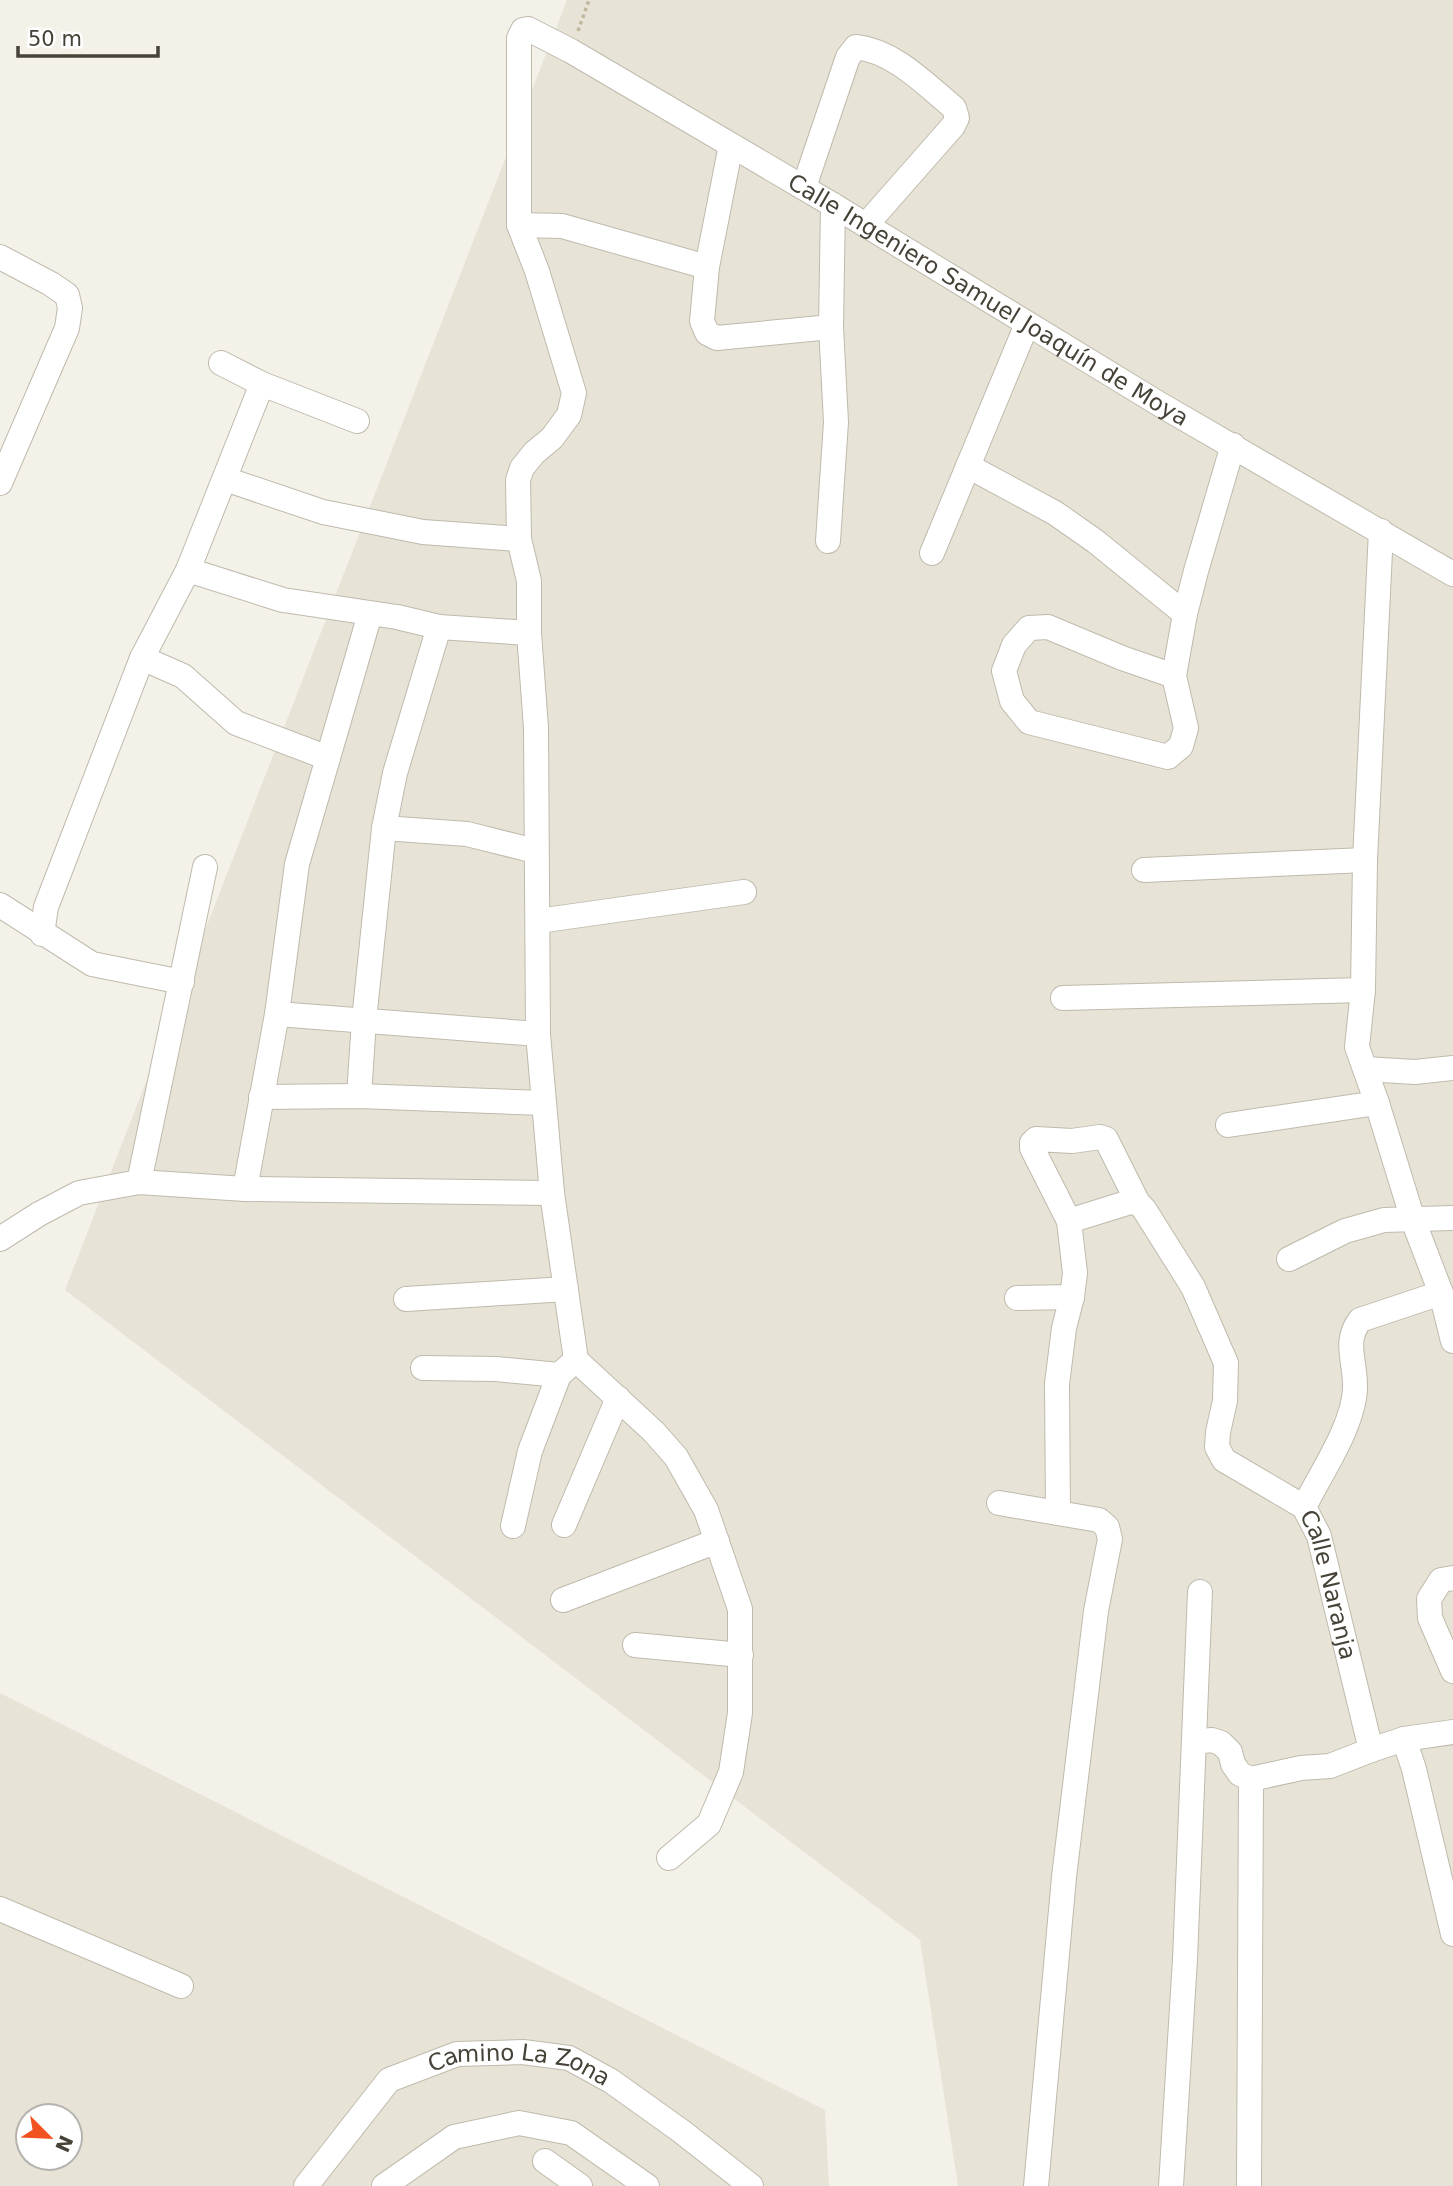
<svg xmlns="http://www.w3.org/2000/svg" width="1453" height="2186" viewBox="0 0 1453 2186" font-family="'DejaVu Sans',sans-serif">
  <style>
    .residential { fill: #e7e4d7; fill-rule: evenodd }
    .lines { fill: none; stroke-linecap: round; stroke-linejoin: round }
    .minor-casing { stroke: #bfbaac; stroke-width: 26 }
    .path { stroke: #c0b79d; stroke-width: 3.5; stroke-dasharray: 3.5 3.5; stroke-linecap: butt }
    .minor { stroke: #fff; stroke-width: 24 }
    .labels { text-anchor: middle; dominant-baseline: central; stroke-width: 7; stroke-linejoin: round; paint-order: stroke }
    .street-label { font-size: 23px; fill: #474237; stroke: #fff }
  </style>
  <rect width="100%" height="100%" fill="#f4f1e9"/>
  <!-- residential -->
  <path class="residential" d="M567 0H1453V2186H958L920 1940 65 1290Z
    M0 1693 825 2110 829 2186H0ZM28 2116H70V2158H28Z"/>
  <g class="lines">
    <!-- minor casing -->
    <g class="minor-casing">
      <g id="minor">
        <path d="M804 187 848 57 856 47C894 51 925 84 954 108L957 118 953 126 866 225"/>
        <path d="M519 225 562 226 707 267 702 321 707 333 717 338 831 327 833 205"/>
        <path d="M0 257 51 284 67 295 70 308 67 328 0 483"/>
        <path d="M707 267 731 145"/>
        <path d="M221 363 262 384 357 421"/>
        <path d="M968 466 1055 513 1095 541 1185 614"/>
        <path d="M225 479 323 512 423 532 519 539"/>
        <path d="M1381 531 1365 860 1363 990 1357 1047 1377 1103 1413 1220 1441 1293 1453 1341"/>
        <path d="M828 541 836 422 831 327"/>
        <path d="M932 553 1027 324"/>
        <path d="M188 570 283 600 397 617 439 627 529 633"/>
        <path d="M142 658 183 676 236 723 328 758"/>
        <path d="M1174 676 1122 658 1048 627 1029 628 1014 645 1004 671 1012 701 1029 722 1168 757 1181 746 1186 728 1174 676 1185 614 1196 571 1233 445"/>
        <path d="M384 828 467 834 535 851"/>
        <path d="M1144 870 1365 860"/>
        <path d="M0 905 92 964 182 982"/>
        <path d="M538 921 744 892"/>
        <path d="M42 934 46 907 142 658 188 570 262 384"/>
        <path d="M1063 998 1363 990"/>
        <path d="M277 1014 538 1034"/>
        <path d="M1365 1069 1415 1072 1453 1068"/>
        <path d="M359 1096 364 1020 384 828 395 773 439 627"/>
        <path d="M261 1097 359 1096 544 1103"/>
        <path d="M1228 1125 1377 1103"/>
        <path d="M139 1182 205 867"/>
        <path d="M245 1189 277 1014 297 864 370 614"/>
        <path id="s1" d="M1069 1221 1130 1202 1138 1203 1144 1209 1193 1287 1226 1363 1225 1401 1218 1432 1217 1447 1224 1460 1304 1507 1319 1536 1371 1750 1404 1739 1414 1769 1453 1934"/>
        <path d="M0 1239 39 1214 79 1193 139 1182 245 1189 552 1193"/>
        <path d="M1289 1259 1345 1231 1384 1220 1453 1218"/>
        <path d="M1017 1298 1072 1297"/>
        <path d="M406 1299 566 1289"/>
        <path d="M423 1368 496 1369 559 1375 576 1360"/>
        <path d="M999 1503 1099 1520 1107 1527 1110 1539 1096 1611 1064 1877 1036 2186"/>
        <path d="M1304 1507C1321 1473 1354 1425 1355 1388 1356 1362 1343 1342 1360 1320L1441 1293"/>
        <path d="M1058 1513 1057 1384 1064 1328 1072 1297 1075 1273 1069 1221 1032 1148V1143L1036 1139 1072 1141 1100 1137 1106 1139 1138 1203"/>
        <path d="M564 1525 618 1398"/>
        <path d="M513 1526 530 1451 559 1375"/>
        <path d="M1453 1578 1441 1580 1429 1599 1430 1618 1453 1671"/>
        <path d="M563 1600 717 1541"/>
        <path d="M635 1645 741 1655"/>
        <path d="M1404 1739 1453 1732"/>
        <path d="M1194 1742 1212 1740 1221 1743 1230 1752 1233 1764 1240 1774 1251 1779 1301 1768 1330 1766 1371 1750"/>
        <path id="s2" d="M669 1858 709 1824 731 1772 740 1713V1609L706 1510 676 1457 654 1432 576 1360 552 1193 538 1034 536 728 529 633V581L519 539 518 480 522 468 534 453 552 438 569 415 574 393 537 271 519 225V38L523 30 528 29 571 51 833 205 1161 405 1453 574"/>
        <path d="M0 1909 181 1986"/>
        <path d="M545 2161 580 2186"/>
        <path id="s3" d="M306 2186 389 2080 457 2054 523 2052 569 2058 611 2081 681 2131 751 2186"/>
        <path d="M384 2186 454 2137 519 2123 571 2133 647 2186"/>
        <path d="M1171 2186 1185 1959 1200 1592"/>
        <path d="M1249 2186 1251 1779"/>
      </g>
    </g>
    <!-- path -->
    <path class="path" d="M578 31 589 0"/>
    <!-- minor -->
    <use href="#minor" class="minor"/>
  </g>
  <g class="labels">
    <!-- street labels -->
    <g class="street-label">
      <text stroke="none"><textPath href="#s2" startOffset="2480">Calle Ingeniero Samuel Joaquín de Moya</textPath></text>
      <text stroke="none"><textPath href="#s1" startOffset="530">Calle Naranja</textPath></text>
      <text stroke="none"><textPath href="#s3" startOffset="271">Camino La Zona</textPath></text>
    </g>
  </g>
  <!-- north arrow -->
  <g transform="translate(49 2137) rotate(114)"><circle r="33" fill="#ffffff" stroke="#b5b3af" stroke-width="2"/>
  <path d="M0-5L12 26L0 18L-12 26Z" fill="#f25222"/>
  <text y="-10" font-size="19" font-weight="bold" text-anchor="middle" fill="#474237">N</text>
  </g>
  <!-- scale -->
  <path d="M18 46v10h140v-10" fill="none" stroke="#474237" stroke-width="3.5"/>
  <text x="28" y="46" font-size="21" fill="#474237" stroke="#ffffff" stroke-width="5" paint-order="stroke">50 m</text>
</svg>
